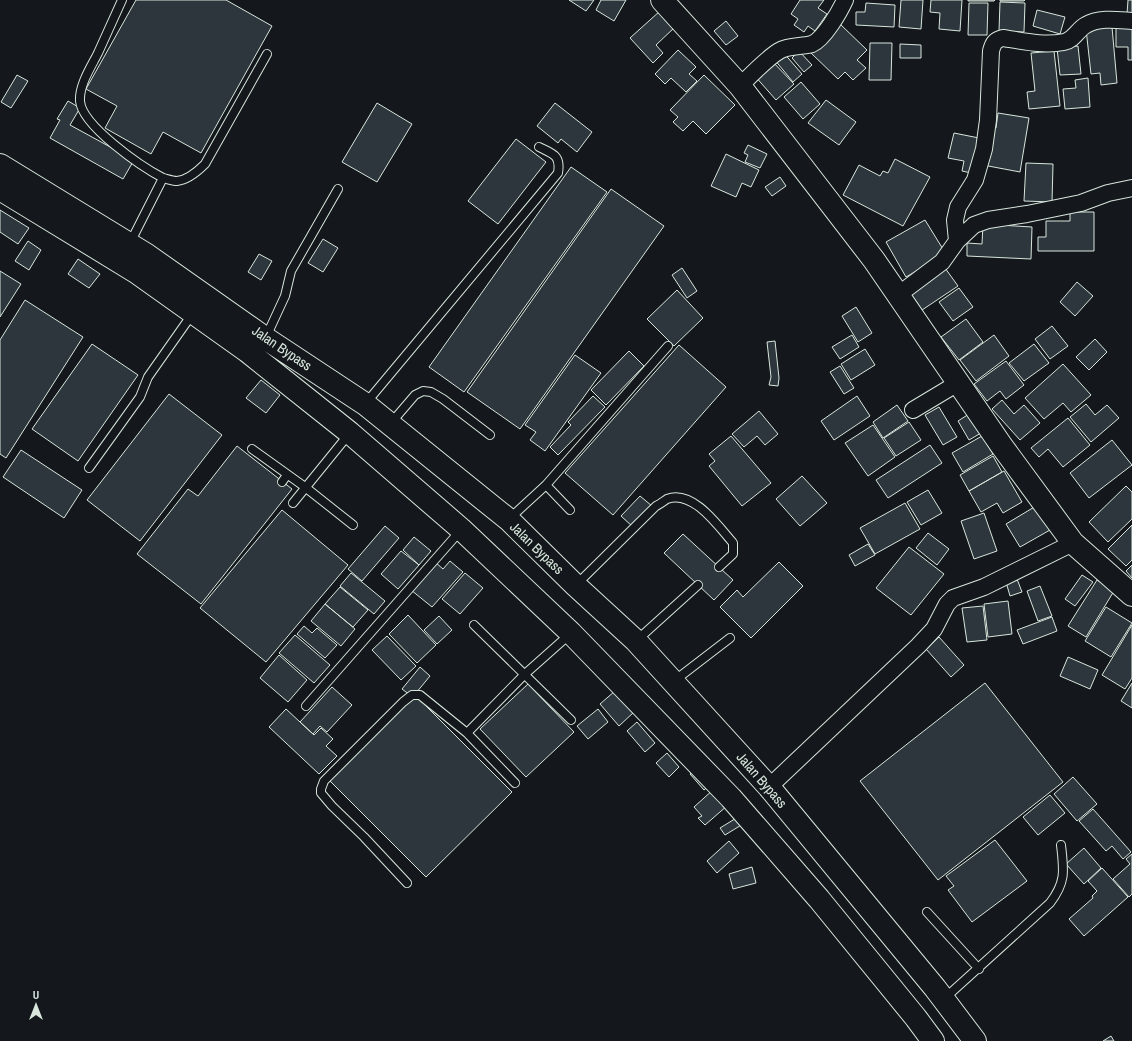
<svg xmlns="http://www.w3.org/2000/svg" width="1132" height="1041" viewBox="0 0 1132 1041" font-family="'Archivo Narrow',sans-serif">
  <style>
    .building { fill: #2c363c; stroke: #d8e6dc }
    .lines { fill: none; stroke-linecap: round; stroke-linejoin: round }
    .lane-casing { stroke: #d8e6dc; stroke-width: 10 }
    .street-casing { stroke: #d8e6dc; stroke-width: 18 }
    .secondary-casing { stroke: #d8e6dc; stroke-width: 24 }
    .highway-casing { stroke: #d8e6dc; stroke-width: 24 }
    .lane { stroke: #14181c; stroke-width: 8 }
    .street { stroke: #14181c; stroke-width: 16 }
    .secondary { stroke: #14181c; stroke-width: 22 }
    .highway { stroke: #14181c; stroke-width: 22 }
    .labels { text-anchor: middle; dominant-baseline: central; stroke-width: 3; stroke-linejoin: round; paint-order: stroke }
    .street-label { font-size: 14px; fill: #d8e6dc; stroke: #14181c }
  </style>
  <rect width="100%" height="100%" fill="#14181c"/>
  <!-- building -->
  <path class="building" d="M136 0H226L272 26 201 153 163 132 151 154 105 128 117 106 86 89Z
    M569 0H594L586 11Z
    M601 0H626L614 21 596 10Z
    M800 0H824L818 8 827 14 815 31 808 26 804 32 794 25 798 19 791 14Z
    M901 0H923L921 29 899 27Z
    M931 0H962L960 31 939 29 940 13 930 12Z
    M968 0H995L994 1H968Z
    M1000 0H1025L1024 1H1000Z
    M1128 0H1132V14H1127Z
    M1000 2 1025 3 1024 32 999 31Z
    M866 3 895 5 894 27 856 25V12H865Z
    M969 3H988L987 35H968Z
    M1037 10 1065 17 1060 34 1033 26Z
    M660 11 675 27 656 45 663 53 653 63 630 38Z
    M726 21 738 36 726 45 714 31Z
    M840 24 867 50 857 60 866 68 853 80 845 72 838 79 811 53Z
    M1116 25H1132V60H1128V47H1116Z
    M1112 27 1117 83 1101 85 1100 73 1091 74 1086 29Z
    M870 43H892L891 80H869Z
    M900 44 921 45V58H900Z
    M1078 46 1081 74 1060 75 1057 48Z
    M678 50 696 67 689 74 697 81 686 92 671 78 665 84 655 74Z
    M782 51 802 74 793 82 774 59Z
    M799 51 812 65 804 72 792 58Z
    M1054 51 1060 106 1029 109 1027 92 1035 91 1031 53Z
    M771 60 794 84 776 100 754 75Z
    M17 75 28 81 11 108 1 102Z
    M704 75 735 105 706 134 693 121 683 131 673 122 678 117 670 110Z
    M1088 78 1090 107 1065 109 1063 89 1076 88 1075 80Z
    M801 82 820 104 803 119 784 97Z
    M826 100 856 122 839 145 808 123Z
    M68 101 80 108 70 125 134 160 123 179 50 138 60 120 57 119Z
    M377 103 412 124 377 182 342 162Z
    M555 103 592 132 577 152 561 139 558 143 537 126Z
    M998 113 1029 118 1020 172 983 165 989 127 996 128Z
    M954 133 984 139 976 174 962 171 964 161 948 158Z
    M516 139 546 162 498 224 468 201Z
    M748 145 767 154 760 168 745 162 748 155 744 153Z
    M726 154 759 170 751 187 742 183 736 197 711 186Z
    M895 159 930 177 903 226 843 195 859 165 880 176 883 171 888 173Z
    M1026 163 1053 164 1052 202 1024 201Z
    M571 167 607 192 464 392 429 367Z
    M780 177 786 186 772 196 765 187Z
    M611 189 664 226 520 429 467 392Z
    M0 210 29 228 18 244 0 232Z
    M1070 212H1094V251H1038V237H1046V221H1070Z
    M925 220 946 254 906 277 886 242Z
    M983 224 1032 227 1031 259 967 256V243L982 244Z
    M323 239 338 248 323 272 308 263Z
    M28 241 41 250 29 270 15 261Z
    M259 254 272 261 261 280 248 272Z
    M78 259 100 274 89 288 68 274Z
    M682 268 697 291 687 298 672 275Z
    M945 268 958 286 922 310 909 291Z
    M0 271 21 284 0 317Z
    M1077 282 1093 296 1075 316 1060 302Z
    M959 288 973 307 953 321 939 302Z
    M677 290 703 318 674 346 647 319Z
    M25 300 83 337 6 458 0 454V340Z
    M856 307 872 333 858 342 842 316Z
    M966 319 983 342 959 360 941 337Z
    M1052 326 1068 346 1050 359 1035 339Z
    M852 335 859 347 840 359 832 347Z
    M994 335 1009 356 976 381 960 360Z
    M1095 339 1107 352 1089 370 1076 357Z
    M775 341 779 378 778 386 769 385 771 377 767 342Z
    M92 344 138 375 78 461 32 429Z
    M1034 344 1049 363 1024 381 1009 363Z
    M679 345 726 387 613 515 565 473Z
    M865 349 875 365 851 380 841 364Z
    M629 351 644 366 606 405 591 390Z
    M575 355 601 373 545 451 530 440 536 432 525 425Z
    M1006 361 1024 385 1006 399 1000 391 987 401 974 384Z
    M1063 364 1091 395 1071 412 1063 403 1044 419 1025 398Z
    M840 366 854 388 844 394 830 372Z
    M261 380 280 395 266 413 246 398Z
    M169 394 222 435 140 541 87 500Z
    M593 396 605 407 558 455 550 447 571 425 568 422Z
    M857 396 870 416 834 440 821 421Z
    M1002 400 1014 414 1024 405 1040 423 1020 440 992 409Z
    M1086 404 1095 415 1107 405 1119 418 1091 442 1070 417Z
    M897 405 908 421 883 438 873 422Z
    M939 407 957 437 943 445 925 415Z
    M759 411 778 434 765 445 757 436 744 447 732 434Z
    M969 414 981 433 969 440 958 421Z
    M1068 418 1090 445 1063 467 1048 449 1039 457 1031 448Z
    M909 422 921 440 896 456 884 438Z
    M873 425 895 457 868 476 845 443Z
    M731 436 771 483 742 506 709 466 715 461 709 454Z
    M982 436 993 454 963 472 952 453Z
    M1112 440 1132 465 1089 498 1070 473Z
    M930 445 942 463 888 498 876 480Z
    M237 446 292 489 201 604 137 554 188 489 198 496Z
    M21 450 82 490 64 518 3 477Z
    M993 456 1002 472 969 491 960 475Z
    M1004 471 1022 502 1003 513 997 503 981 512 969 491Z
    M802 476 827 503 800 526 776 499Z
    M1126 486 1132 492V519L1108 542 1089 522Z
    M928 490 942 513 921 525 907 502Z
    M640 496 652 506 633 527 621 516Z
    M905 503 920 529 875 554 860 528Z
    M1036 506 1050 530 1020 547 1006 524Z
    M282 510 348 565 266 662 200 608Z
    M984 513 997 551 974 559 961 521Z
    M1132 525V560L1126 566 1108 549Z
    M385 526 399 538 362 581 348 569Z
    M928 533 949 549 937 565 916 548Z
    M683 534 733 580 714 600 664 553Z
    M414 537 431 551 419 565 403 550Z
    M868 544 875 555 855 566 849 555Z
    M909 547 944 574 911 615 876 588Z
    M401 551 419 565 398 589 381 574Z
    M450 561 463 572 432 607 411 590 435 562 443 569Z
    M779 562 803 586 751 638 720 607 737 590 743 597Z
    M1132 565V578L1126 571Z
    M351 573 385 601 374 614 340 586Z
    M465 573 483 588 460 614 442 599Z
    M1082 575 1093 582 1075 606 1065 599Z
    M1017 579 1022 592 1010 596 1006 582Z
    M1097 580 1114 591 1086 637 1068 626Z
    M1040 586 1052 616 1038 621 1027 591Z
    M340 587 368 610 353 627 325 604Z
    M1008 601 1012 634 988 637 984 604Z
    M325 604 355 629 341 646 311 621Z
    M983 606 987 640 967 642 962 608Z
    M1106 607 1132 623 1111 657 1085 641Z
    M408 615 436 645 417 663 389 634Z
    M439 616 452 630 437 644 424 630Z
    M1052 617 1057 631 1023 644 1017 630Z
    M1132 625V678L1125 689 1102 675Z
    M304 626 312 633 317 628 337 645 325 658 297 634Z
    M295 635 330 665 314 683 279 653Z
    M387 636 416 666 401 680 372 650Z
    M939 637 964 665 951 677 926 649Z
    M279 655 307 680 288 702 260 678Z
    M1068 657 1098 670 1090 689 1060 676Z
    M420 667 430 676 416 693 413 691 410 695 402 689Z
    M985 683 1063 782 938 880 860 781Z
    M1132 683V708L1121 701Z
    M528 684 574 732 526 777 480 729Z
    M332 687 352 705 327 732 320 726 313 734 300 722Z
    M615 691 634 712 619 726 600 704Z
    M415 695 512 792 426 877 329 780Z
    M286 709 314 735 321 728 333 739 326 746 337 756 319 774 269 727Z
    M598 709 608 722 588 739 577 726Z
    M637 722 655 743 645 752 627 731Z
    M667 753 679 767 669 777 656 763Z
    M697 768 711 784 704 790 690 774Z
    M1073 777 1097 804 1077 821 1054 794Z
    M714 789 728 805 705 825 698 818 702 816 694 807Z
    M1050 795 1065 813 1038 835 1023 817Z
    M1093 809 1131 852 1123 859 1112 846 1106 851 1079 821Z
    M738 817 743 824 725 835 720 828Z
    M995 840 1027 881 972 922 948 890 954 886 946 876Z
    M729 841 739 853 717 873 707 861Z
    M1084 848 1101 868 1084 884 1066 864Z
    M1132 854V894L1129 897 1113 879 1130 864 1126 859Z
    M752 867 756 883 733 889 729 874Z
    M1102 868 1128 897 1084 936 1069 919 1093 898 1092 896 1097 891 1088 881Z
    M1111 1036 1114 1041H1103Z"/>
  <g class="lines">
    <!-- lane casing -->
    <g class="lane-casing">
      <path id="lane" d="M122 0C114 18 106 35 98 53 91 67 79 85 80 101 82 126 142 167 163 178L130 243
        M163 178C167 179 173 181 177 181 187 180 198 171 205 164L267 54
        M266 337 285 296 291 271 338 189
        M366 403 558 173C561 155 553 154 539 147
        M391 423 415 395 423 391 431 392 443 399 490 435
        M252 449 305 487 353 525
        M89 468 140 397 148 377 193 313
        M282 482 287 475
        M546 485 570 510
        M293 503 349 434
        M509 519 546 485 668 346
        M576 585 656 506C660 504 664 501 667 499 693 489 719 527 733 543V554L719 567
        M474 625 571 720
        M636 641 698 585
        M674 681 730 638
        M306 706 461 530
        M467 733 525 674 570 634
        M407 883 364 837 332 806 321 793V789L324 781 403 702 412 695H420L467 733 515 783
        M927 912 979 969
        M945 998 1050 903C1066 882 1064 871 1061 845"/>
    </g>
    <!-- street casing -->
    <g class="street-casing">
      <path id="street" d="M740 86C750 76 766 59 779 51 789 45 801 47 812 44 824 39 840 11 845 0
        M957 241 955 220 958 207 975 180 984 149 988 120 991 51C993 43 995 40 1003 38 1023 41 1044 46 1064 42 1074 40 1078 29 1086 25 1099 17 1118 20 1132 21
        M898 295 942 262 957 241 974 225 988 220 1027 214 1081 203 1108 193 1132 188
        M913 410 958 383
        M769 787 918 646 934 629 947 604 953 598 984 587 1073 543"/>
    </g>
    <!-- secondary casing -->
    <g class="secondary-casing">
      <path id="secondary" d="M662 0 740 86 874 260 1001 445 1073 543 1132 595"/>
    </g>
    <!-- highway casing -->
    <g class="highway-casing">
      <path id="highway" d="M0 165 147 255 265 338 365 404 509 520 575 585 636 641 769 787 935 988 975 1041
        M0 189 136 272 247 351 350 433 461 529 571 633 731 798 819 899 916 1018 933 1041"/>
    </g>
    <!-- lane -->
    <use href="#lane" class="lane"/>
    <!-- street -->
    <use href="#street" class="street"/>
    <!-- secondary -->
    <use href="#secondary" class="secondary"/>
    <!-- highway -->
    <use href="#highway" class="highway"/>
  </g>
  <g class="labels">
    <!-- street labels -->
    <g class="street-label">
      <text transform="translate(282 348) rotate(34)">Jalan Bypass</text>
      <text transform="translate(537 548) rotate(44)">Jalan Bypass</text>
      <text transform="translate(762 780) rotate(49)">Jalan Bypass</text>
    </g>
  </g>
  <!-- north arrow -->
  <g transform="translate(36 1005)" stroke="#14181c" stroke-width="3" paint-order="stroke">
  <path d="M0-3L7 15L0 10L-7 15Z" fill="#d8e6dc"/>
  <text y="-6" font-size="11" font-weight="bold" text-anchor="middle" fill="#d8e6dc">U</text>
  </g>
</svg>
